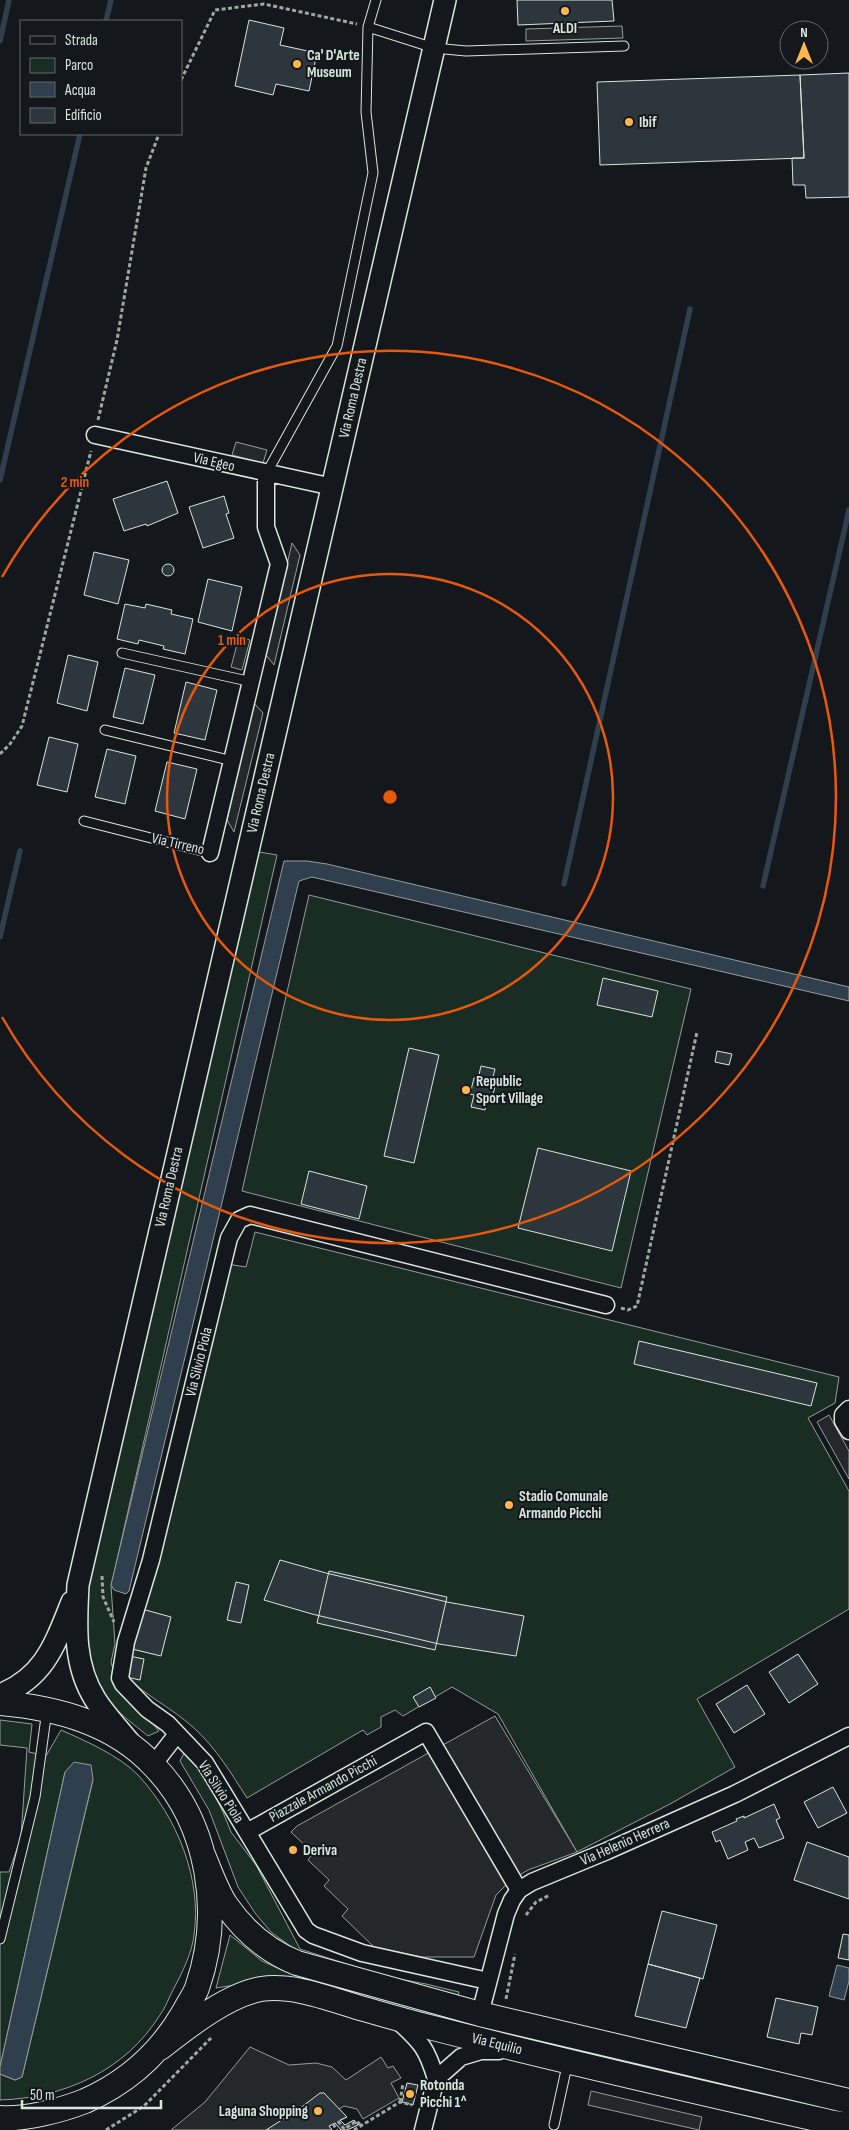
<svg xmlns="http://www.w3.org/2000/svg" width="849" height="2130" viewBox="0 0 849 2130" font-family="'Sofia Sans Condensed',sans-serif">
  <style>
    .green { fill: #1a2d24; stroke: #939e99 }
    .parking { fill: #24282b; stroke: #939e99 }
    .water { fill: #2f3f4d; stroke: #939e99 }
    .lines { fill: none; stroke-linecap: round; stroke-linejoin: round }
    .stream { stroke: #2f3f4d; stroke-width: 5.5 }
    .building { fill: #2c363c; stroke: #d8e6dc }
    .service-casing { stroke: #d8e6dc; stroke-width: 11 }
    .minor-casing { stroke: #d8e6dc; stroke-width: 19 }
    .tertiary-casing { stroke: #d8e6dc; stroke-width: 24 }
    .secondary-casing { stroke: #d8e6dc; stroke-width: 26 }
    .path { stroke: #9da8a2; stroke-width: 3; stroke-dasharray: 4 2.5; stroke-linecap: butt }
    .service { stroke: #14181c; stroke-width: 9 }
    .minor { stroke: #14181c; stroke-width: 16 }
    .tertiary { stroke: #14181c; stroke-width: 21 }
    .secondary { stroke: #14181c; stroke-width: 24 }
    .ring { fill: none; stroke: #e8590c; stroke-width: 2.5 }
    .poi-dot { fill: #ffb74d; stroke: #14181c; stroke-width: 2 }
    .labels { text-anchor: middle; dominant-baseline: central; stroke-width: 4; stroke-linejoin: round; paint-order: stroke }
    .poi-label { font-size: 15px; font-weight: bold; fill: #d8e6dc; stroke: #14181c; text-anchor: start }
    .street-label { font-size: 15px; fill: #d8e6dc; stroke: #14181c }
    .centre { fill: #e8590c; stroke: #14181c; stroke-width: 2.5 }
    .ring-label { font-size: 15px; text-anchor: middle; font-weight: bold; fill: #e8590c; stroke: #14181c; stroke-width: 4; stroke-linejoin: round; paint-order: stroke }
  </style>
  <rect width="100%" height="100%" fill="#14181c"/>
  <!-- green -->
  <path class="green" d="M253 851 277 855 111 1586 115 1644 111 1662 117 1683 159 1731 148 1736C131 1722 103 1702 95 1681 75 1632 91 1578 100 1528Z
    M309 895 691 989 621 1288 242 1191Z
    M255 1232 839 1377 835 1403 808 1418 849 1491V1609L697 1699 735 1767 670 1804 577 1852 498 1714 452 1687 403 1716 395 1710 381 1717V1727L367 1735 363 1730 247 1798C231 1773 216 1748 194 1728 173 1709 147 1696 126 1677L227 1264 246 1267Z
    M0 1720 32 1724 29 1752 46 1756 61 1730C86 1741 120 1756 139 1776 177 1818 202 1878 194 1935 192 1953 182 1973 174 1988 169 1997 166 2007 160 2015 125 2071 64 2098 0 2100V2074L15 2080 22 2077 93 1780 65 1772 0 2067V1872H9L21 1837 27 1748 0 1745Z
    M185 1751 199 1764 223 1812 231 1832 256 1865 300 1949 384 1976 426 1984 459 1992 458 1996 316 1958 293 1948 271 1932 255 1913 238 1887 209 1810 180 1761Z
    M230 1935 262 1961 304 1980 248 1983 216 1988Z"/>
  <!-- parking -->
  <path class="parking" d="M622 26 623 38 526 41V29Z
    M236 442 267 450 263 463 232 455Z
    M292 543 300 555 274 665 266 655Z
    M239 637 250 640 242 670 231 667Z
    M254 703 263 713 234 832 227 820Z
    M829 1415 849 1451V1479L817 1422Z
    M495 1716 577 1852 528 1870 511 1880 496 1895 474 1957H422L374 1947 342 1916 348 1909 324 1886 329 1880 308 1860 313 1853 291 1832 297 1826Z
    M250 2047 289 2065 316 2063 332 2067 346 2080 381 2057 388 2068 393 2066 401 2078 391 2083 399 2098 363 2119 357 2109 344 2106 339 2109 347 2117 329 2126 332 2130H171L205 2102Z
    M591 2091 702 2117 699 2130 588 2105Z"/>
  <!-- water -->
  <path class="water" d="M284 861H307L327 864 849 987V1001L312 877 299 881 129 1591 126 1594 114 1590 111 1585Z
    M74 1762 91 1765 93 1779 22 2077 15 2080 0 2074V2067L65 1772Z
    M837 1965 849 1968V1981L844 2000 829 1996Z"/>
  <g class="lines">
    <!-- stream -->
    <path class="stream" d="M106 21 111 0
      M0 41 9 0
      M0 480 80 134
      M564 884 690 309
      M763 886 849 510
      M0 937 20 851"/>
  </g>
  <!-- building -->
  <path class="building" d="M517 0H612L614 21 518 25Z
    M249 20 284 28 280 45 317 53 309 91 276 84 273 95 235 86Z
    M849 73V197L806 198 805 185H793L792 158H804L800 75Z
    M800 75 804 158 600 165 597 82Z
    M167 481 178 513 147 526 146 524 124 531 113 499Z
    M224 496 229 513 226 514 234 538 203 548 189 507Z
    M94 552 129 560 118 604 84 595Z
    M162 570a6 6 0 1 1 12 0a6 6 0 1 1-12 0Z
    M208 579 242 587 232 631 198 622Z
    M125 604 145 608 146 604 172 610 171 614 193 619 185 654 163 649 164 646 139 640 138 644 117 639Z
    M68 655 98 662 87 711 57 703Z
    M125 668 155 675 143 724 113 717Z
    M186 682 217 690 205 740 174 733Z
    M49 737 78 744 67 792 37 785Z
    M107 749 136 756 125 804 95 797Z
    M167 762 197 769 185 819 155 811Z
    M603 978 658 991 652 1017 597 1005Z
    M409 1048 439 1055 414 1163 384 1156Z
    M717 1051 732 1054 729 1065 715 1062Z
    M481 1066 495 1069 492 1081 496 1082 492 1099 487 1098 485 1110 471 1107 474 1095 470 1094 474 1078 478 1079Z
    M538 1148 631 1171 612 1251 518 1228Z
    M309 1171 367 1186 359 1219 301 1204Z
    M639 1341 817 1383 811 1406 634 1364Z
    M280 1560 326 1573 447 1602 524 1616 516 1656 439 1644 312 1614 264 1600Z
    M329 1571 447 1597 435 1650 317 1623Z
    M236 1582 249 1585 241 1623 227 1620Z
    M142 1609 171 1617 161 1656 132 1649Z
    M798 1654 818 1684 789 1703 769 1672Z
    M129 1656 144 1659 140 1680 126 1677Z
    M747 1685 765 1714 734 1733 716 1704Z
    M430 1687 436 1698 419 1707 413 1697Z
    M833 1787 847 1813 818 1828 804 1802Z
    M774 1804 780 1818 776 1820 784 1838 759 1848 754 1838 745 1842 748 1850 728 1859 720 1840 716 1842 712 1832 737 1821 736 1819 744 1816V1818Z
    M807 1842 849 1857V1899L794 1880Z
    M662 1911 717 1925 703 1979 648 1964Z
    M843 1934 849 1935V1960L838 1958Z
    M648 1964 700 1978 686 2028 635 2016Z
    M776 1998 818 2007 812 2035 801 2033 799 2044 767 2037Z
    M407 2083 418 2085 413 2105 402 2102Z
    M320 2093H324L347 2117 340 2120 345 2125 354 2120 358 2125 347 2130H341L335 2123 329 2126 332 2130H266L299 2109Z"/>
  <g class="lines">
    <!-- service casing -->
    <g class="service-casing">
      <path id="service" d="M368 27 434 48 466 51 624 46
        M266 474 337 346 373 173 366 112 368 27 376 0
        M122 653 252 682
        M105 730 233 761
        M84 821 210 853
        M0 1939 35 1797 47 1710
        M554 2125 568 2061"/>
    </g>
    <!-- minor casing -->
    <g class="minor-casing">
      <path id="minor" d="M95 435 333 487
        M210 853 279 564 266 527V474
        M849 1409 843 1415V1421L849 1431
        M153 1765 177 1734
        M247 1832 205 1763 168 1724 147 1709 123 1684 120 1678 126 1642 151 1560 229 1238 239 1220 250 1215 606 1305
        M488 1981 362 1953 313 1935 306 1930 247 1832 426 1732 519 1890
        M480 2014 506 1914 512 1900 519 1890 532 1882 607 1851 735 1794 849 1736
        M399 2022C422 2043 427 2049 436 2079
        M423 2130 436 2079 461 2057 481 2051H499"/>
    </g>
    <!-- tertiary casing -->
    <g class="tertiary-casing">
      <path id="tertiary" d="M0 1695C45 1677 55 1644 72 1602
        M129 1742C118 1728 104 1714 95 1699 73 1664 76 1625 78 1585L445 0"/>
    </g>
    <!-- secondary casing -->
    <g class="secondary-casing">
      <path id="secondary" d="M0 1703C57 1708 114 1723 154 1766 210 1824 223 1914 197 1988 194 1996 188 2004 184 2012 161 2052 128 2082 85 2101 62 2110 25 2120 0 2118
        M203 1855C210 1871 216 1890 226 1905 244 1931 267 1951 297 1963L480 2014 849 2101
        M160 2048C187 2027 227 1995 261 1989 295 1984 332 2000 364 2009 388 2016 413 2023 437 2029 569 2063 702 2093 834 2123L849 2125"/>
    </g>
    <!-- path -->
    <path class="path" d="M181 80 215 10 264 4 357 24
      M98 420 117 340 146 168 159 134
      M0 754 10 744 22 726 91 451
      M621 1308 628 1310 637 1306 697 1032
      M102 1576 103 1597 114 1622
      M526 1915 536 1902 550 1895
      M506 1999 515 1954
      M400 2102 403 2083
      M338 2121 344 2129 357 2121 361 2126
      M333 2124 337 2130
      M106 2130 144 2106 212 2037
      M354 2130 400 2102 412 2105"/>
    <!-- service -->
    <use href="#service" class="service"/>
    <!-- minor -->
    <use href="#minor" class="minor"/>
    <!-- tertiary -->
    <use href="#tertiary" class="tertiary"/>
    <!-- secondary -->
    <use href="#secondary" class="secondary"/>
  </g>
  <!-- distance rings -->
  <g class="ring">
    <circle cx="390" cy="797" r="223"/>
    <path d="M2 577A446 446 0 1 1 2 1017"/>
  </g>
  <!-- markers -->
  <g class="poi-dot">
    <circle cx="565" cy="11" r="5"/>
    <circle cx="297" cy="64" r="5"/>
    <circle cx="629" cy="122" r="5"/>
    <circle cx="466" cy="1090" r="5"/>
    <circle cx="509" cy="1505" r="5"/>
    <circle cx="293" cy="1850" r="5"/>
    <circle cx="410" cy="2094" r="5"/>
    <circle cx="318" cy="2111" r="5"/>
  </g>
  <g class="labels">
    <!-- poi labels -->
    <g class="poi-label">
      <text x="565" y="28" text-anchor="middle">ALDI</text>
      <text x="307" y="55">Ca' D'Arte<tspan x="307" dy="17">Museum</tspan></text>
      <text x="639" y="122">Ibif</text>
      <text x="476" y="1081">Republic<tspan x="476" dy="17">Sport Village</tspan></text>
      <text x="519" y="1496">Stadio Comunale<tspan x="519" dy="17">Armando Picchi</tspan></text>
      <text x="303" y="1850">Deriva</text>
      <text x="420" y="2085">Rotonda<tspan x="420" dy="17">Picchi 1^</tspan></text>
      <text x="308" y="2111" text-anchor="end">Laguna Shopping</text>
    </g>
    <!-- street labels -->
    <g class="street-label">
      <text transform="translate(353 398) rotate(-77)">Via Roma Destra</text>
      <text transform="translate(214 462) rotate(13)">Via Egeo</text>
      <text transform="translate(261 793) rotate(-77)">Via Roma Destra</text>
      <text transform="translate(178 844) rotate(13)">Via Tirreno</text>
      <text transform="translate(169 1187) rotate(-77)">Via Roma Destra</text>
      <text transform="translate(199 1362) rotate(-76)">Via Silvio Piola</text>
      <text transform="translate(323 1789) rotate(-29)">Piazzale Armando Picchi</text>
      <text transform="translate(221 1792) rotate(57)">Via Silvio Piola</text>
      <text transform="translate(625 1842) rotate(-24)">Via Helenio Herrera</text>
      <text transform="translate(497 2044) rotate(14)">Via Equilio</text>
    </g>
  </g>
  <circle cx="390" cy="797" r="8" class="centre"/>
  <g class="ring-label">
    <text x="75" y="487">2 min</text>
    <text x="232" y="645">1 min</text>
  </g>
  <!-- legend -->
  <rect x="20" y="20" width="162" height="115" fill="#14181c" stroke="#626a69"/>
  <rect x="30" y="36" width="25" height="8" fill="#14181c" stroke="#626a69"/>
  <text x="65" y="45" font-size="15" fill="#d8e6dc">Strada</text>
  <rect x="30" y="58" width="25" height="15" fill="#1a2d24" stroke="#626a69"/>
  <text x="65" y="70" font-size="15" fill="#d8e6dc">Parco</text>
  <rect x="30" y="82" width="25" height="15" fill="#2f3f4d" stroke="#626a69"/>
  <text x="65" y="95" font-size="15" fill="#d8e6dc">Acqua</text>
  <rect x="30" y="108" width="25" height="15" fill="#2c363c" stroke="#626a69"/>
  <text x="65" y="120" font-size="15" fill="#d8e6dc">Edificio</text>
  <!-- north arrow -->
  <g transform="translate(804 45)"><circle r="24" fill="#14181c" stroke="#626a69"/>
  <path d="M0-4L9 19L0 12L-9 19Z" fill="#ffb74d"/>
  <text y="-8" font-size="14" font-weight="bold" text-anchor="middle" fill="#d8e6dc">N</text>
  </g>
  <!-- scale -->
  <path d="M22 2100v8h139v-8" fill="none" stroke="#d8e6dc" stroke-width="2.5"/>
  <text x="30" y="2100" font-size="15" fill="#d8e6dc" stroke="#14181c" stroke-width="4" paint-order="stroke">50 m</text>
</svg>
